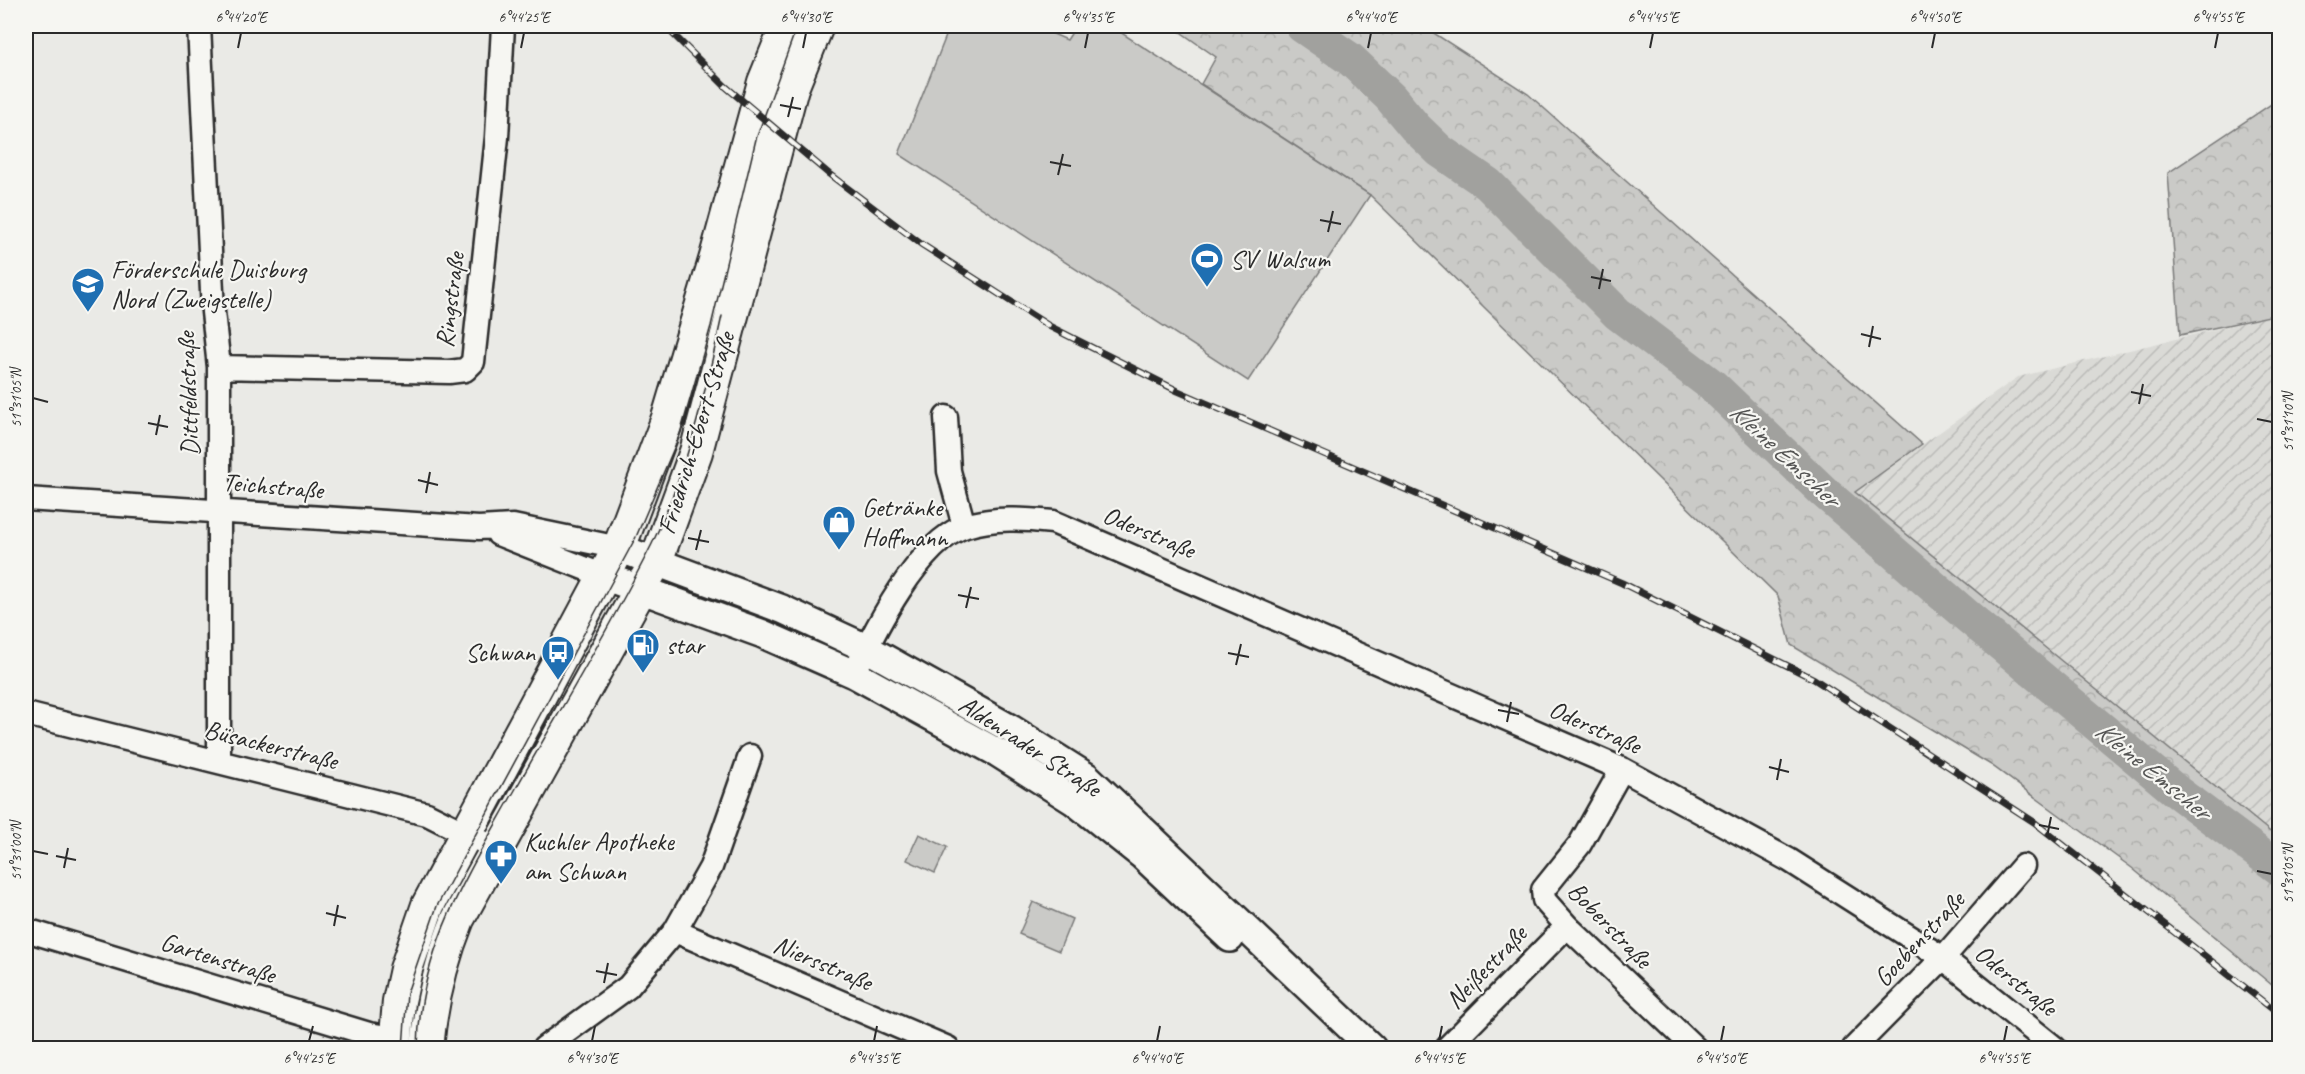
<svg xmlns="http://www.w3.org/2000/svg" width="2305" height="1074" viewBox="0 0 2305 1074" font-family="Caveat,sans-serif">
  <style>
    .industrial { fill: url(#industrial-furrows) }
    .forest { fill: url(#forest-crowns); stroke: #7a7a79; stroke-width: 1.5 }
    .park { fill: #cacac7; stroke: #7a7a79; stroke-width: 1.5 }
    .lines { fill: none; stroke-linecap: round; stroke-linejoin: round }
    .river { stroke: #a1a19e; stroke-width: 34 }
    .minor-casing { stroke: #2b2b2b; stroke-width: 27 }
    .tertiary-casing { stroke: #2b2b2b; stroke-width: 32 }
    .secondary-casing { stroke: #2b2b2b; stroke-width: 36 }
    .minor { stroke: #f6f6f2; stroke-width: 22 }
    .tertiary { stroke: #f6f6f2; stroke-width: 27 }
    .secondary { stroke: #f6f6f2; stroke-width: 32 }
    .tram { stroke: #2b2b2b; stroke-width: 1.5 }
    .rail-casing { stroke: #2b2b2b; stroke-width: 7 }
    .rail { stroke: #f6f6f2; stroke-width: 4.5; stroke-dasharray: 14; stroke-linecap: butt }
    .ticks { fill: none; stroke: #2b2b2b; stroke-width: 2 }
    .labels { text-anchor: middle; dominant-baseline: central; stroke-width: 4.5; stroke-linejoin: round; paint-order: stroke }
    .poi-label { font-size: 26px; fill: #2b2b2b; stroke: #f6f6f2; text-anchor: start }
    .street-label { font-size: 26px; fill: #2b2b2b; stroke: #f6f6f2 }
    .water-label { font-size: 27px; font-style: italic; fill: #545453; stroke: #f6f6f2 }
    .neatline { fill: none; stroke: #2b2b2b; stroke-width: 2 }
    .ticks-label { font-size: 15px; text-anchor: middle; fill: #2b2b2b }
  </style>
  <defs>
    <pattern id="industrial-furrows" width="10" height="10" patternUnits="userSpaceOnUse" patternTransform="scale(1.5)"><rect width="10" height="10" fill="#dadad6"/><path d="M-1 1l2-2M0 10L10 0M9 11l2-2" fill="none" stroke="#bbbbb8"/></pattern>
    <pattern id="forest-crowns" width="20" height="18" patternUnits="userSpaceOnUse" patternTransform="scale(1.5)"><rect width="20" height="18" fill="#cacac7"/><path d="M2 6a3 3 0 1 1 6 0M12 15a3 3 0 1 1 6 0" fill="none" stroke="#aeaeab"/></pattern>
  </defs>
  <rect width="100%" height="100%" fill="#eaeae6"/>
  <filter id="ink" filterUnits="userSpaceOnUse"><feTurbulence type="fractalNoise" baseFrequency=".0167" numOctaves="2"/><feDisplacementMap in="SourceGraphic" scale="12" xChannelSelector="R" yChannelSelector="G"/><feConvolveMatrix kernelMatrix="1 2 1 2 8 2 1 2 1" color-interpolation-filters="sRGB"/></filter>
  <g filter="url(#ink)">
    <!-- industrial -->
    <path class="industrial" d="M2279 314V839L1855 492 2018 377Z"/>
    <!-- forest -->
    <path class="forest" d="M1172 26H1423L1528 94 1922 444 1855 492 2279 839V991L2132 868 1991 765 1791 645 1778 596 1370 195 1201 84 1216 57Z
      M2279 99V314L2180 335 2168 173Z"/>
    <!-- park -->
    <path class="park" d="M950 26H1035L1067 40 1076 26H1111L1370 195 1248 381 899 154Z
      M919 834 947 847 935 873 907 860Z
      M1033 902 1072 919 1059 951 1019 934Z"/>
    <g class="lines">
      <!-- river -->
      <path class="river" d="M1302 26 1350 59 1390 97 1415 127 1440 151 1488 184 1618 314 1713 386 1825 493 1966 615 2177 792 2280 869"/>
      <!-- minor casing -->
      <g class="minor-casing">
        <path id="minor" d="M199 26 213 312 219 367V761
          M219 367 449 372 465 370 473 362 497 137 503 26
          M946 417 949 471 964 526
          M26 499 479 528 513 526 619 548
          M498 534 604 576
          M854 674C874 631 919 541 966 526 994 517 1025 519 1053 522L1622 769 1789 860 1943 958 2055 1048
          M26 714 427 814 497 849
          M1622 769 1580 844 1543 890 1544 900 1567 926 1695 1048
          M26 930 369 1034 394 1038
          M675 931 948 1048
          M544 1048 628 987 675 931 711 867 750 756
          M1447 1048 1567 926
          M1854 1048 1943 958 2023 866"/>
      </g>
      <!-- tertiary casing -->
      <g class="tertiary-casing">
        <path id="tertiary" d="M619 548 782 609 866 648 1011 729 1087 777 1372 1048
          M604 576 763 634 854 674 998 753 1074 801 1143 856 1230 938"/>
      </g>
      <!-- secondary casing -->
      <g class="secondary-casing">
        <path id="secondary" d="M395 1048 399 1001 406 969 428 905 619 548 668 418 716 257 764 82 787 26
          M427 1048C431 1003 441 961 458 919L656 561 696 452 792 88 817 26"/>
      </g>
      <!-- minor -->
      <use href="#minor" class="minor"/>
      <!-- tertiary -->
      <use href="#tertiary" class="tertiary"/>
      <!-- secondary -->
      <use href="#secondary" class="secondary"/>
      <!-- tram -->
      <path class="tram" d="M403 1048 407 993 437 906 636 537 680 434 711 326 756 139 797 26
        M418 1048C419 949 468 874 515 790 561 708 610 628 652 544 687 472 705 394 722 316"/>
      <!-- rail casing -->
      <g class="rail-casing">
        <path id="rail" d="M665 26 725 86 829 174 921 244 1049 326 1178 391 1622 583 1814 679 2034 822 2280 1015"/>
      </g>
      <!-- rail -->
      <use href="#rail" class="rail"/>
    </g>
  </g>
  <!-- ticks -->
  <path class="ticks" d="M238 48 241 33M521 48 524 33M803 48 806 33M1085 48 1088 33M1368 48 1371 33M1650 48 1653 33M1932 48 1935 33M2215 48 2218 33M780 105 801 109M788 117 793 97M1050 162 1071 166M1058 175 1063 154M1320 220 1341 224M1328 232 1333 211M1591 277 1611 281M1599 289 1603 269M1861 334 1881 339M1869 347 1873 326M2131 392 2151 396M33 398 48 402M2139 404 2143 384M2257 419 2272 422M148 423 168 427M156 435 160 415M418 480 438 485M426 493 430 472M688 538 709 542M696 550 701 530M958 595 979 599M966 608 971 587M1228 653 1249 657M1236 665 1241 644M1498 710 1519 714M1507 722 1511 702M1769 767 1789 772M1777 780 1781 759M2039 825 2059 829M2047 837 2051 817M33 851 48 854M56 856 76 860M64 868 68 848M2257 871 2272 874M326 913 346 918M334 926 338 905M596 971 617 975M604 983 608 963M309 1041 313 1026M592 1041 595 1026M874 1041 877 1026M1157 1041 1160 1026M1439 1041 1442 1026M1721 1041 1724 1026M2004 1041 2007 1026"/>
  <!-- icons -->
  <defs>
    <g id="stadium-pin" transform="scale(1.725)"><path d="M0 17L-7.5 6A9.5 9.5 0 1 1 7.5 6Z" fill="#1f6fb2" stroke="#f6f6f2"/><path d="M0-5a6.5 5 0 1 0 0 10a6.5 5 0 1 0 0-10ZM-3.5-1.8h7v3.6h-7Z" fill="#fff"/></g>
    <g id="school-pin" transform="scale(1.725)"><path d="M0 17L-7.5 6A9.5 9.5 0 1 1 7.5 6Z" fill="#1f6fb2" stroke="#f6f6f2"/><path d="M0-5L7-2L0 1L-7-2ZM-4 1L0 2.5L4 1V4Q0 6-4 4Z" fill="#fff"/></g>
    <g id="shop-pin" transform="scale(1.725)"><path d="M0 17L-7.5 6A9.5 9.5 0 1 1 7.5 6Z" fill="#1f6fb2" stroke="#f6f6f2"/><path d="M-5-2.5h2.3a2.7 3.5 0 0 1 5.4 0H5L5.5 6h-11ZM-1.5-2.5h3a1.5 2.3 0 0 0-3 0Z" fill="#fff"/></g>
    <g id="fuel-pin" transform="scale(1.725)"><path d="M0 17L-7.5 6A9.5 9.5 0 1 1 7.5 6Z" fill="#1f6fb2" stroke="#f6f6f2"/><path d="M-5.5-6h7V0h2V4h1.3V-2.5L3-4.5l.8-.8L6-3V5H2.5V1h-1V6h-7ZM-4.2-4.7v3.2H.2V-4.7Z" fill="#fff"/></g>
    <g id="bus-pin" transform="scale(1.725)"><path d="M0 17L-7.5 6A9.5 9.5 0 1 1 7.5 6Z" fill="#1f6fb2" stroke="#f6f6f2"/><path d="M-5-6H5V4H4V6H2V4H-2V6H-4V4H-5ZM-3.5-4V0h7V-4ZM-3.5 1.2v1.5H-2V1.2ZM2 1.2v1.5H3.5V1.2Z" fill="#fff"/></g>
    <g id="pharmacy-pin" transform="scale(1.725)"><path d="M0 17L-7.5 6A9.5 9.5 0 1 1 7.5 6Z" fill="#1f6fb2" stroke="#f6f6f2"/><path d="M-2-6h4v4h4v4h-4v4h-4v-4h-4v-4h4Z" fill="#fff"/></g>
  </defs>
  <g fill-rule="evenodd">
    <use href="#stadium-pin" x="1207" y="259"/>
    <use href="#school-pin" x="88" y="284"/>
    <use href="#shop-pin" x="839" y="522"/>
    <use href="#fuel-pin" x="643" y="645"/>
    <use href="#bus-pin" x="558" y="652"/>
    <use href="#pharmacy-pin" x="501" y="856"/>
  </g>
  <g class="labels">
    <!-- poi labels -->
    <g class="poi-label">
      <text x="1230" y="259">SV Walsum</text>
      <text x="111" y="269">Förderschule Duisburg<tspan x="111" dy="30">Nord (Zweigstelle)</tspan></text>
      <text x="862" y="507">Getränke<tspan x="862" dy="30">Hoffmann</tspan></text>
      <text x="666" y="645">star</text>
      <text x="535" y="652" text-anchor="end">Schwan</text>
      <text x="524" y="841">Kuchler Apotheke<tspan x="524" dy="30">am Schwan</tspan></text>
    </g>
    <!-- street labels -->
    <g class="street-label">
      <text transform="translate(450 300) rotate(-83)">Ringstraße</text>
      <text transform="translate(188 394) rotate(-92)">Dittfeldstraße</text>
      <text transform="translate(696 433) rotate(-73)">Friedrich-Ebert-Straße</text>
      <text transform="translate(273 486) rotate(5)">Teichstraße</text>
      <text transform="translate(1149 532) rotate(23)">Oderstraße</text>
      <text transform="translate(1595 727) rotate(24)">Oderstraße</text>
      <text transform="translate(271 745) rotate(14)">Büsackerstraße</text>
      <text transform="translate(1030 746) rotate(33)">Aldenrader Straße</text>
      <text transform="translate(1610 925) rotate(46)">Boberstraße</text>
      <text transform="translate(1919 939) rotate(-47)">Goebenstraße</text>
      <text transform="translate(218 958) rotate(17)">Gartenstraße</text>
      <text transform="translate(823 963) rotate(23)">Niersstraße</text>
      <text transform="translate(1486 967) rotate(-46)">Neißestraße</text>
      <text transform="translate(2016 980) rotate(39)">Oderstraße</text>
    </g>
    <!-- water labels -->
    <g class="water-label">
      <text transform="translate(1785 454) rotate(43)">Kleine Emscher</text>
      <text transform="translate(2153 770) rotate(39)">Kleine Emscher</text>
    </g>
  </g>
  <!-- margin -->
  <rect width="2305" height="1074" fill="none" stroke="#f6f6f2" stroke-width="66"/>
  <rect x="33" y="33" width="2239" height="1008" class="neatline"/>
  <g class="ticks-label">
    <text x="241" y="22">6°44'20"E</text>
    <text x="524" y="22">6°44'25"E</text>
    <text x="806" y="22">6°44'30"E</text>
    <text x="1088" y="22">6°44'35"E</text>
    <text x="1371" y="22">6°44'40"E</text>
    <text x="1653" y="22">6°44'45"E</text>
    <text x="1935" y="22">6°44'50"E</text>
    <text x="2218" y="22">6°44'55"E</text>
    <text transform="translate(16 398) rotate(-90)" y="5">51°31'05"N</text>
    <text transform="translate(2288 422) rotate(-90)" y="5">51°31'10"N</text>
    <text transform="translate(16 851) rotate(-90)" y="5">51°31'00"N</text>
    <text transform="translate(2288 874) rotate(-90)" y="5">51°31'05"N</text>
    <text x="309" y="1063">6°44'25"E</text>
    <text x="592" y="1063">6°44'30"E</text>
    <text x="874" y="1063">6°44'35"E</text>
    <text x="1157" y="1063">6°44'40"E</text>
    <text x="1439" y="1063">6°44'45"E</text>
    <text x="1721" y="1063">6°44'50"E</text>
    <text x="2004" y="1063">6°44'55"E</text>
  </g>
</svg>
